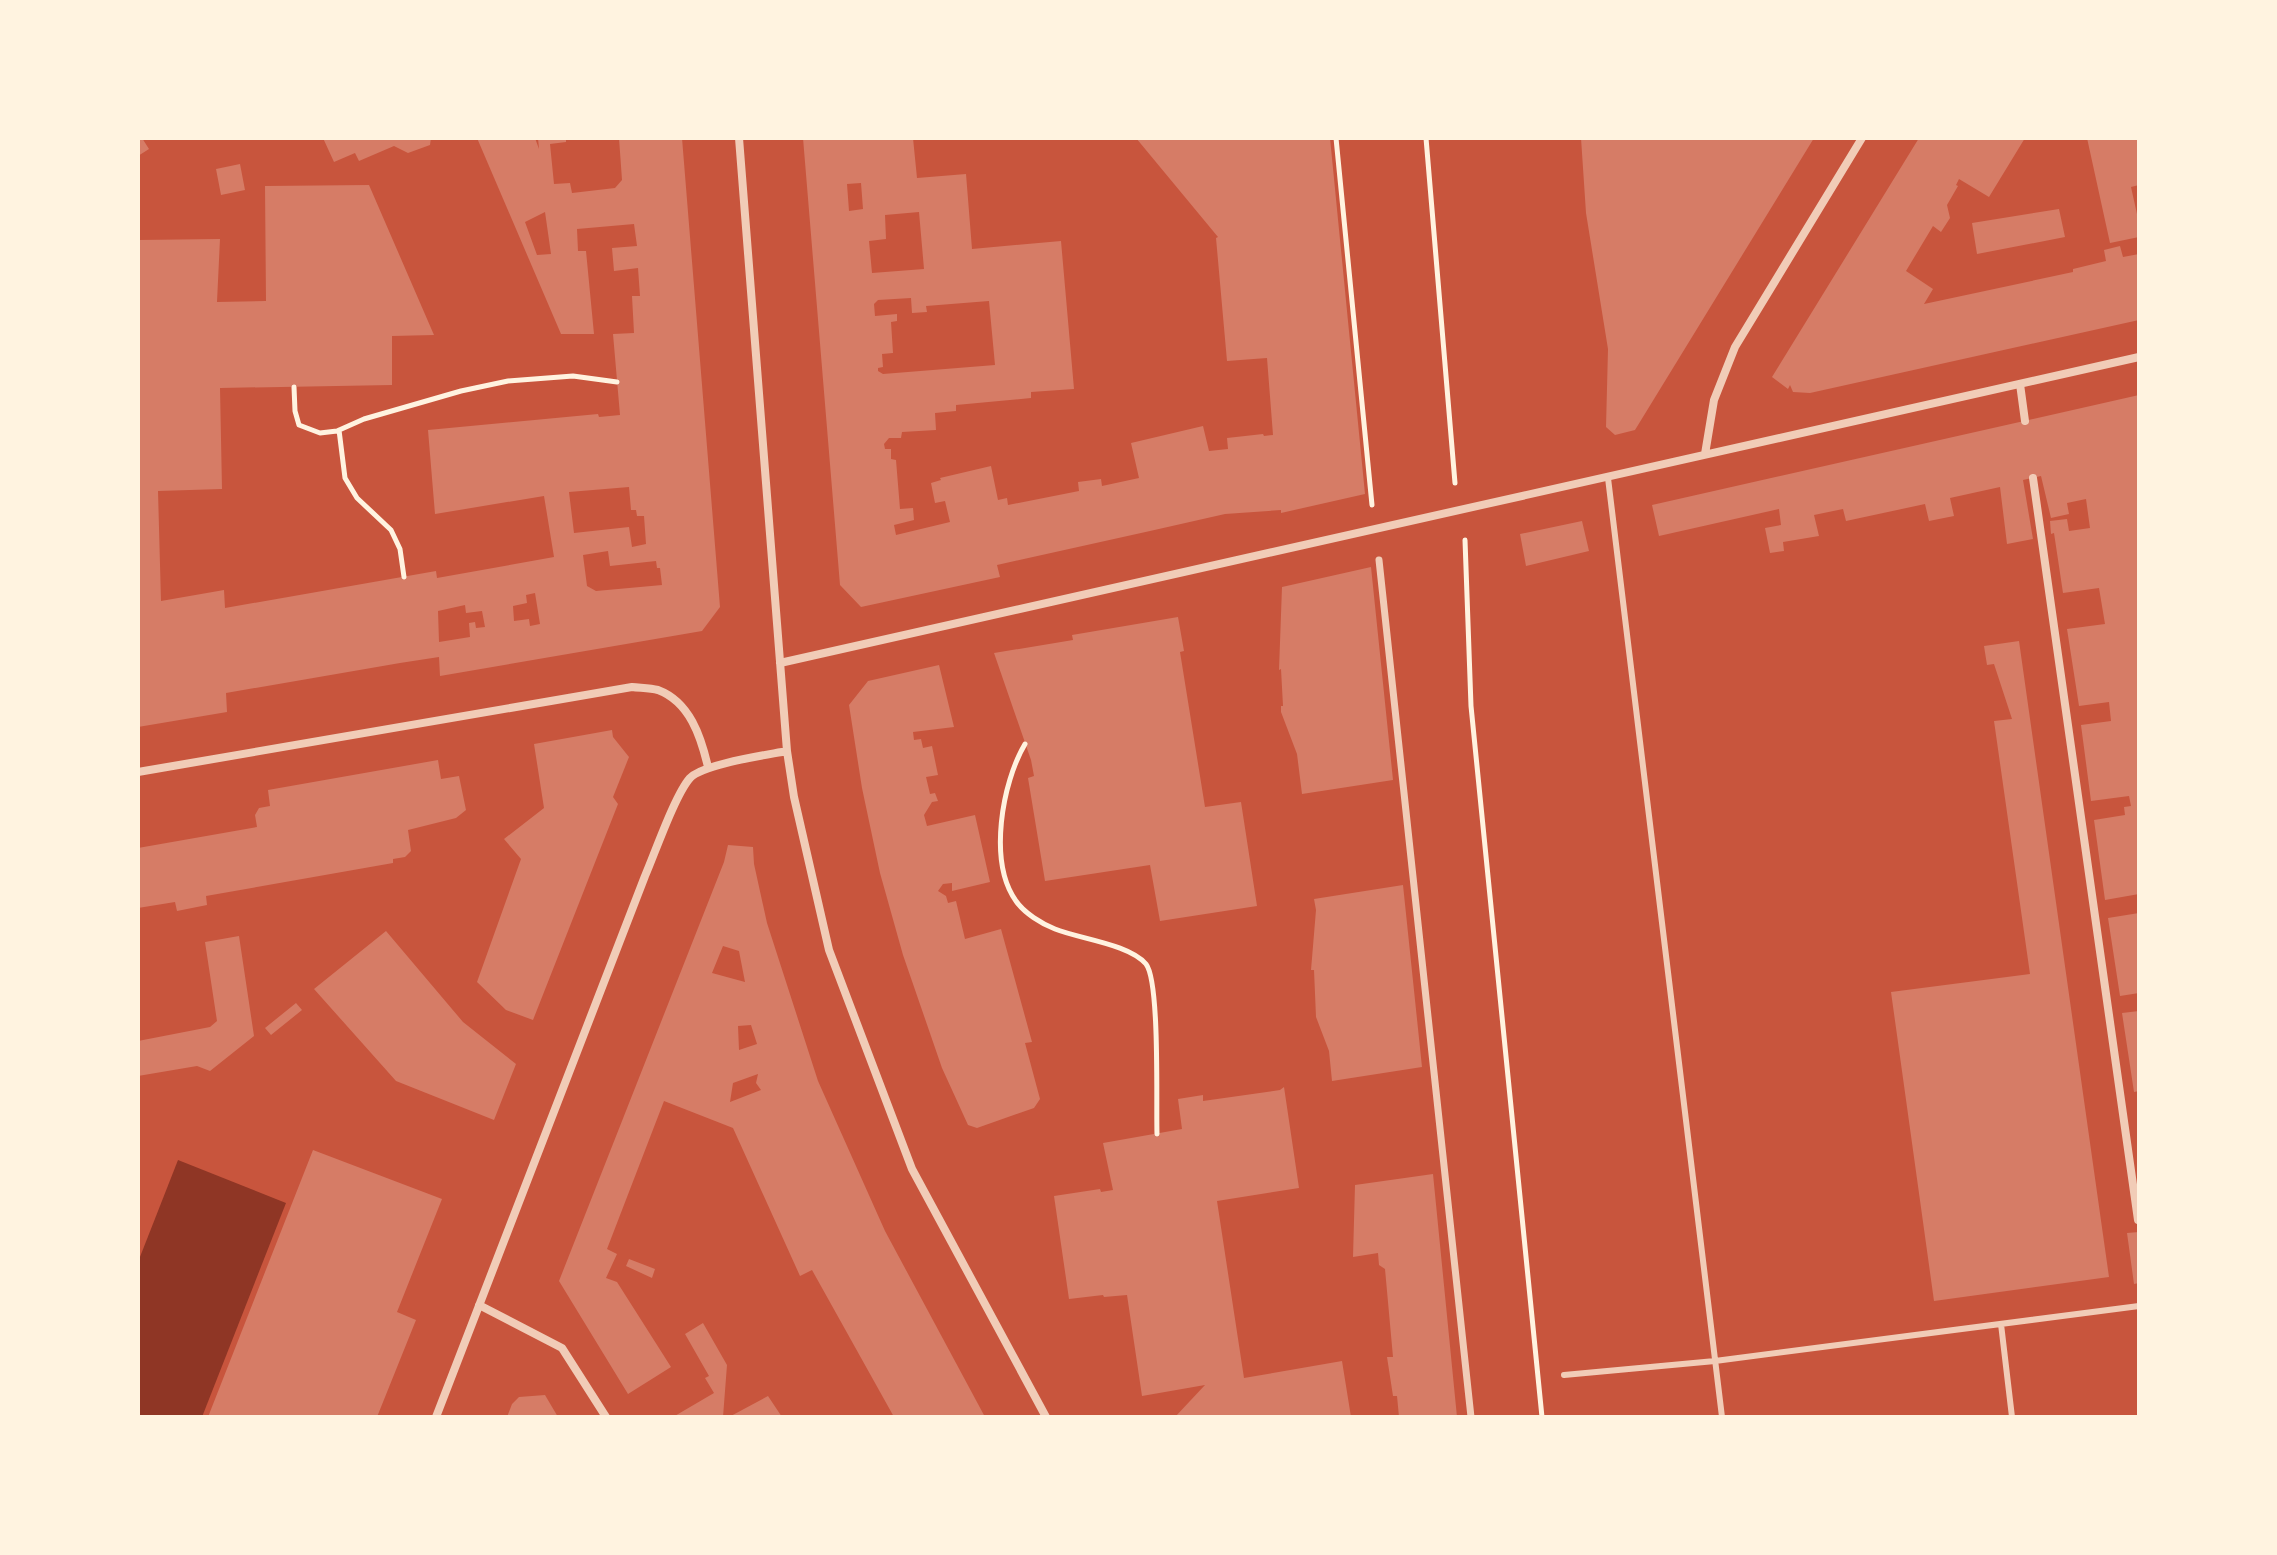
<svg xmlns="http://www.w3.org/2000/svg" width="2277" height="1555" viewBox="0 0 2277 1555" font-family="'DM Sans',sans-serif">
  <style>
    .water { fill: #8f3625 }
    .building { fill: #d67c66; fill-rule: evenodd }
    .lines { fill: none; stroke-linecap: round; stroke-linejoin: round }
    .path { stroke: #fff3e0; stroke-width: 5 }
    .service { stroke: #f1ccb7; stroke-width: 6 }
    .pedestrian { stroke: #f1ccb7; stroke-width: 7 }
    .minor { stroke: #f1ccb7; stroke-width: 8 }
  </style>
  <rect width="100%" height="100%" fill="#c8553d"/>
  <!-- water -->
  <path class="water" d="M178 1160 286 1203 202 1417H138V1262Z"/>
  <!-- building -->
  <path class="building" d="M138 138H142L149 149 138 156Z
    M323 138H431L430 145 408 153 394 146 359 161 355 153 334 162Z
    M477 138H535L539 149 538 138H566V142L550 144 554 184 570 183 572 193 615 188 622 180 619 138H682L720 607 702 631 440 676 439 657 400 663 226 693 227 712 138 727V240L220 239 217 302 266 301 265 186 369 185 434 335 392 336V385L220 388 222 489 158 491 161 601 224 590 225 608 436 571 437 578 554 557 544 496 435 514 428 430 598 414 599 417 620 415 613 334 634 333 632 296H640L638 268 614 271 612 248 637 246 634 224 577 229 578 251H586L594 334H561ZM545 212 551 254 537 255 525 222ZM629 487 631 510H636L637 516H644L646 544 632 547 629 527 574 533 569 492ZM608 551 610 566 656 561 657 568H660L662 585 596 591 587 586 583 555ZM535 593 540 624 530 626 529 619 514 621 513 606 527 603 526 595ZM465 605 466 613 482 611 485 627 476 628 475 622 469 623 470 637 439 642 438 611Z
    M803 138H913L917 178 966 174 972 249 1061 241 1074 389 1031 392V398L956 405V411L935 413 936 430 902 432 901 438H889L884 444 885 449H891V459L896 460 900 509 913 508 914 520 894 525 896 535 950 522 945 501 935 503 931 483 941 480 940 478 991 466 998 500 1007 498 1008 505 1079 491 1078 482 1101 479 1102 486 1139 478 1131 443 1203 426 1209 451 1228 449 1227 438 1263 434 1264 436 1273 435 1267 358 1227 361 1216 238 1218 237 1136 138H1330L1365 494 1281 513V510L1225 514 1150 531 997 565 1000 577 861 607 840 585ZM861 183 863 209 849 211 847 184ZM919 212 924 269 872 273 869 241 886 239 885 215ZM911 298 912 313 927 312 926 306 989 301 995 365 883 374 878 371V368L883 367 882 354 893 353 891 322 897 321V314L875 316 874 304 878 300Z
    M1581 138H1814L1635 430 1615 435 1606 427 1608 349 1586 213Z
    M1919 138H2025L1989 197 1959 179 1956 185 1958 186 1947 205 1950 218 1941 232 1933 226 1906 271 1933 289 1924 304 2073 272V269L2106 261 2104 250 2120 246 2123 257 2139 254V320L1810 393 1793 392 1790 385 1788 389 1772 377Z
    M2087 138H2139V185L2131 187 2139 223V237L2110 243Z
    M240 164 245 190 221 195 216 169Z
    M2059 209 2065 237 1977 254 1972 223Z
    M2139 395V894L2105 900 2094 820 2125 815 2124 807 2131 806 2129 796 2091 801 2081 725 2111 721 2109 702 2079 706 2067 629 2105 624 2099 588 2063 593 2054 533 2051 534 2050 521 2067 519 2069 531 2090 528 2086 499 2067 503 2069 514 2051 518 2041 476 2023 480 2033 539 2007 544 2000 487 1950 498 1954 516 1929 521 1925 504 1846 521 1843 509 1814 515 1819 536 1783 542 1784 551 1770 553 1765 528 1781 525 1779 509 1659 536 1652 505Z
    M1582 521 1589 551 1526 566 1520 534Z
    M1371 567 1393 780 1302 794 1297 754 1281 712V706H1283L1281 669 1279 670 1282 587Z
    M1178 617 1184 651 1180 652 1205 807 1241 802 1257 906 1160 921 1150 865 1045 881 1028 778 1034 776 1031 760 994 653 1073 640 1072 635Z
    M2019 641 2109 1277 1934 1301 1891 992 2030 974 1994 721 2012 719 1994 664 1987 665 1984 646Z
    M939 665 954 727 913 732 914 740 921 739 923 748 932 746 938 775 926 777 930 794 935 793 938 801 932 802 924 815 927 826 975 815 990 882 952 891V883L943 884 938 891 946 896 948 903 956 901 965 939 1001 929 1032 1042 1025 1043 1040 1099 1034 1108 977 1128 968 1125 942 1068 903 955 880 873 862 788 849 705 868 681Z
    M612 730 613 737 629 757 613 797 618 804 533 1020 506 1010 477 982 521 859 504 839 544 808 534 744Z
    M438 760 441 779 459 776 466 810 456 818 408 830 411 851 405 857 393 859V863L206 896 207 905 177 911 175 902 138 908V848L257 827 255 815 259 808 270 806 268 790Z
    M728 845 753 847 754 864 767 923 818 1081 885 1231 985 1417H894L812 1270 800 1276 733 1128 664 1101 607 1249 617 1254 606 1278 617 1282 671 1367 628 1394 559 1281 724 862ZM723 946 739 951 745 982 712 973ZM751 1025 757 1044 739 1050 738 1026ZM758 1074 756 1083 761 1090 730 1102 733 1083Z
    M1403 885 1422 1067 1332 1081 1329 1051 1316 1017 1314 970H1311L1316 910 1314 899Z
    M2139 913V993L2120 996 2108 918Z
    M386 931 463 1022 516 1064 494 1120 396 1081 314 989Z
    M239 936 254 1036 210 1071 197 1066 138 1076V1041L210 1027 217 1021 205 942Z
    M296 1003 302 1010 271 1035 265 1028Z
    M2139 1011V1091L2134 1092 2122 1013Z
    M1284 1087 1299 1188 1217 1201 1244 1378 1342 1361 1351 1417H1175L1205 1385 1142 1396 1127 1295 1104 1297 1103 1295 1069 1299 1054 1196 1100 1189 1101 1192 1113 1190 1103 1143 1182 1129 1178 1099 1203 1095V1101L1280 1090Z
    M313 1150 442 1199 397 1312 416 1320 377 1417H208Z
    M1433 1174 1457 1417H1399L1397 1396H1393L1387 1357H1393L1385 1269 1379 1265 1378 1253 1353 1257 1355 1185Z
    M2139 1232V1283L2134 1284 2127 1233Z
    M629 1259 655 1269 652 1278 626 1266Z
    M703 1323 727 1365 723 1417H673L714 1393 705 1378 709 1376 685 1334Z
    M545 1395 558 1417H507L512 1404 519 1397Z
    M768 1396 782 1417H729Z"/>
  <g class="lines">
    <!-- path -->
    <path class="path" d="M1336 138 1372 505
      M1426 138 1455 483
      M294 387 295 411 299 425 320 433 337 431 364 419 461 391 508 381 573 376 617 382
      M339 430 345 478 357 498 391 530 400 549 404 577
      M1465 540 1471 706 1542 1417
      M1025 744C1002 783 988 862 1016 901 1024 913 1042 924 1055 929 1080 939 1129 944 1146 964 1160 982 1156 1104 1157 1134"/>
    <!-- service -->
    <path class="service" d="M1608 478 1722 1417
      M2001 1324 2012 1417
      M1564 1375 1715 1361 2139 1306"/>
    <!-- pedestrian -->
    <path class="pedestrian" d="M1379 560 1471 1417"/>
    <!-- minor -->
    <path class="minor" d="M739 138 787 751 794 797 829 950 912 1169 1046 1417
      M2020 384 2025 421
      M1705 454 1714 400 1735 347 1862 138
      M2033 478 2138 1220
      M780 663 2139 357
      M138 772 632 687C640 688 650 688 658 690 690 702 701 737 708 767
      M479 1305 562 1348 606 1417
      M436 1417 645 876C655 853 675 795 690 778 703 764 767 755 787 751"/>
  </g>
  <!-- border -->
  <rect width="2277" height="1555" fill="none" stroke="#fff3e0" stroke-width="280"/>
</svg>
